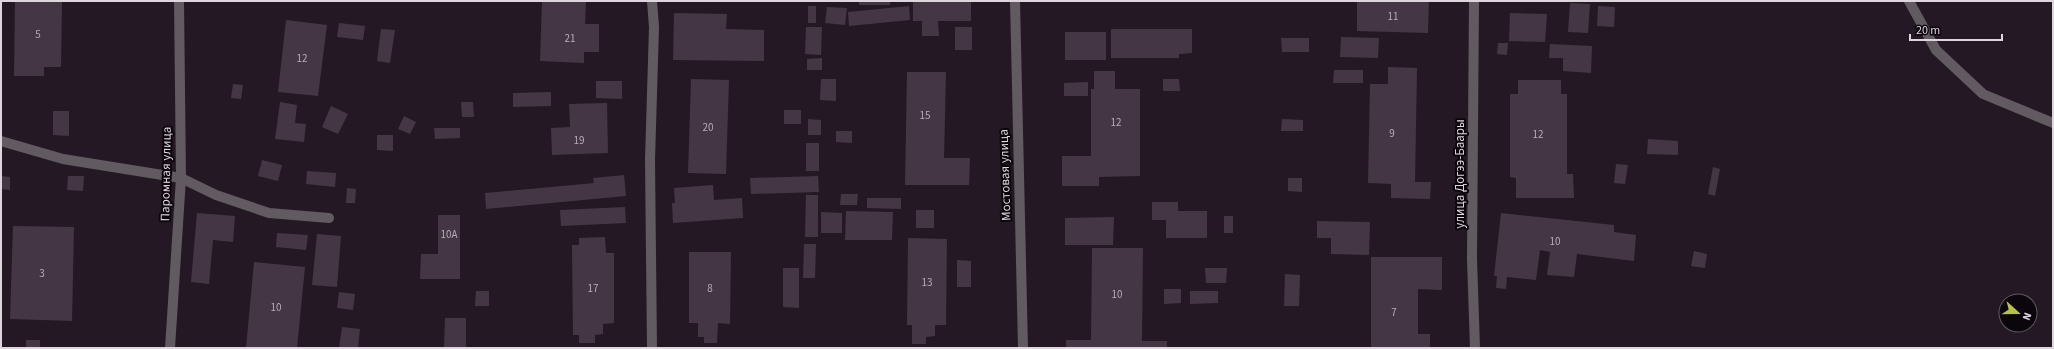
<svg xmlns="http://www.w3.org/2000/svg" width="2054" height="349" viewBox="0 0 2054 349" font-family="'Source Sans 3',sans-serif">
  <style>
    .building { fill: #453645 }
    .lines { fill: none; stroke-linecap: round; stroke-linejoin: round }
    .lane { stroke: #615a61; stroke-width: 10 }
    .street { stroke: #615a61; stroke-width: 10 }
    .labels { text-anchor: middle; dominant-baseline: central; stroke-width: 4; stroke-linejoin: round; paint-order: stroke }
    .number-label { font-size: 11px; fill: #b8adb8 }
    .street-label { font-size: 13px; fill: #dfd5df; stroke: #0b060b }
  </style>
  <rect width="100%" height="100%" fill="#251825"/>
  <!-- building -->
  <path class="building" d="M15 1H62L61 67H44V76H14Z
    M542 1 586 2 585 24H599V52H584V63L540 61Z
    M859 1H890V5H859Z
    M913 1H971V21H938L939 36H922V21H913Z
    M1357 1H1429L1428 33 1357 31Z
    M1570 3 1590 4 1588 33 1568 32Z
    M808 6H816V23H808Z
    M909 6 910 20 849 26 848 12Z
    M1598 6 1615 7 1614 27 1597 26Z
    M827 7 847 8 845 25 825 23Z
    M674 13 727 14 726 29 764 30V61L673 60Z
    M1510 13 1547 14 1545 42 1509 41Z
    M286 20 327 25 318 96 278 92Z
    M339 23 365 26 363 40 337 37Z
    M806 27H822L821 55 805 54Z
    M955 27H972V50H955Z
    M381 29 395 30 390 63 377 61Z
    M1111 29H1192V53L1179 54V58H1111Z
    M1065 32H1106V60H1065Z
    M1341 37 1379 38 1378 58 1340 57Z
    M1281 38H1309V52H1282Z
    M1498 43H1508L1507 55 1497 54Z
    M1550 44 1592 46 1591 73 1563 71V58H1549Z
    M822 58V70H807V59Z
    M1388 67 1417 68 1415 182H1431L1430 199 1391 198V184L1368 183 1370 84H1388Z
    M1334 70H1363V83H1333Z
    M1094 71H1115V89H1140V176L1099 177V186H1062V156H1091V89H1094Z
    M907 72H946L944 158H970L969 185H905Z
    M691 79 729 80 726 174 688 173Z
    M821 79H836V101L820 100Z
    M1163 79H1179L1180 91H1163Z
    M1518 80H1561V94H1567V174H1573L1574 198H1516V178L1510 177V94H1518Z
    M596 81H622V99L596 98Z
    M1088 82V96H1064V83Z
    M233 84 243 85 241 99 231 98Z
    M551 92V106L513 107V93Z
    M280 102 297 105 295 123 306 124 304 142 275 139Z
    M461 102H473L474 117H462Z
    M607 103 608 153 552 155 551 128 570 127 569 104Z
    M331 106 348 114 338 134 322 127Z
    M784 110H801V124H784Z
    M53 111H69V136L53 135Z
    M404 116 416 122 410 134 398 129Z
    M808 119 821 120V135H808Z
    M1282 119 1303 120V131H1281Z
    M434 128H460V138L435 139Z
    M836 131H852V143L836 142Z
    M377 135H393V151L377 150Z
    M1648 139 1678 141V155L1647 154Z
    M806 143H819V171H806Z
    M262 160 282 165 278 181 258 176Z
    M1616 164 1628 165 1625 184 1614 183Z
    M1713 167 1720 169 1715 196 1708 194Z
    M307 171 336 173 335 187 306 184Z
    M624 175 626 196 486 209 485 193 594 183 593 178Z
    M1 176 10 177V190L1 189Z
    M68 176H84L83 191 67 190Z
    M818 176 819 192 751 194 750 178Z
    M1288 178H1302V192L1288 191Z
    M713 185 714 200 742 198 743 218 673 223 672 203H675L674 188Z
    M347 188 356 189 355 203H346Z
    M841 194H858L857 205H840Z
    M806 195H818V237H805Z
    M867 198H901V209L867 208Z
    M1152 202H1178V211H1207V238H1166V220H1152Z
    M625 207 626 223 561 226 560 210Z
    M916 210H934V228H916Z
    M846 211 893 212 892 240H845Z
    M821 212 842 213V233H821Z
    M197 213 235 216 233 242 213 240 209 284 191 282Z
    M1501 213 1614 225V232L1636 235 1634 261 1577 254 1574 277 1547 275 1550 252 1540 250 1536 280 1507 277 1506 289 1496 288 1497 276H1494Z
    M438 215H460V279H420L421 254H438Z
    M1224 216H1233V233H1224Z
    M1114 217 1113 245H1065V218Z
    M1317 221 1370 222 1369 255 1331 254V238H1317Z
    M13 226 74 227 72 321 10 319Z
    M277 233 308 235 306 250 276 247Z
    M317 234 341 236 337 287 312 285Z
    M605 237 606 253H614V323L603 324V334L595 335V343H579V335H573L572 245H579V238Z
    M908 238 947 239 946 325H935V336L926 337V344H912V325H907Z
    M804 244H816L815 278H803Z
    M1092 248H1143L1142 341H1167V348H1066V340H1091Z
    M1694 251 1707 254 1705 268 1691 266Z
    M689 252H731L730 324 718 323 717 343H704V337H698V323H689Z
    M1371 257H1442V290L1418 289V334H1430V348H1371Z
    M957 260 971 261V287H957Z
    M254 262 305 267 297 348H246Z
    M783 268H799V308L783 307Z
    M1205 268H1227L1226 283H1206Z
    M1285 274 1300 275 1299 306H1284Z
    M1164 289H1181V303L1164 304Z
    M476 291H489V306H475Z
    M1190 291H1218V303L1190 304Z
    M339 292 355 294 353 310 337 308Z
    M445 318H466V348H444Z
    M342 327 360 329 358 348H339Z
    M26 340H40V348H26Z"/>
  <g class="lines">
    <!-- lane -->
    <path class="lane" d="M1909 1 1936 50 1983 94 2053 123
      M1 141 63 159 181 178 216 195 269 213 329 218"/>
    <!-- street -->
    <path class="street" d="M1015 1 1023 348
      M1474 1 1472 259 1475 348
      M170 348 181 178 179 1
      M652 348 650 160 654 27 652 1"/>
  </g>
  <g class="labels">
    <!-- number labels -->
    <g class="number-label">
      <text x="1393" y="16">11</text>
      <text x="38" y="34">5</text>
      <text x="570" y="38">21</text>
      <text x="302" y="58">12</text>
      <text x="925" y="115">15</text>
      <text x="1116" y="122">12</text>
      <text x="708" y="127">20</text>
      <text x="1392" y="133">9</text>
      <text x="1538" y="134">12</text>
      <text x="579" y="140">19</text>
      <text x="449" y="234">10А</text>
      <text x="1555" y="241">10</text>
      <text x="42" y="273">3</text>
      <text x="927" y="282">13</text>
      <text x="593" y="288">17</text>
      <text x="710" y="288">8</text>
      <text x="1117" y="294">10</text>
      <text x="276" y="307">10</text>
      <text x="1394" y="312">7</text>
    </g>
    <!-- street labels -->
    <g class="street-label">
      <text transform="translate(166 174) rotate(-89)">Паромная улица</text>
      <text transform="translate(1460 174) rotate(-90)">улица Догээ-Баары</text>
      <text transform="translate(1005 175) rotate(-92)">Мостовая улица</text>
    </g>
  </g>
  <!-- border -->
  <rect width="2054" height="349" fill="none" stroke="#dfd5df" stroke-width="4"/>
  <!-- north arrow -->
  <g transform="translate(2018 313) rotate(111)"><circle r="19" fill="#0b060b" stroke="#605960"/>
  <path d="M0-3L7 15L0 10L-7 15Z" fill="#b7c148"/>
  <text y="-6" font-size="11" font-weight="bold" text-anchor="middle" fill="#dfd5df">N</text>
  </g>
  <!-- scale -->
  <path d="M1910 34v6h92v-6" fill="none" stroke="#dfd5df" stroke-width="2"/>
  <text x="1916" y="34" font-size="12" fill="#dfd5df" stroke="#0b060b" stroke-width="3" paint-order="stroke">20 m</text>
</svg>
